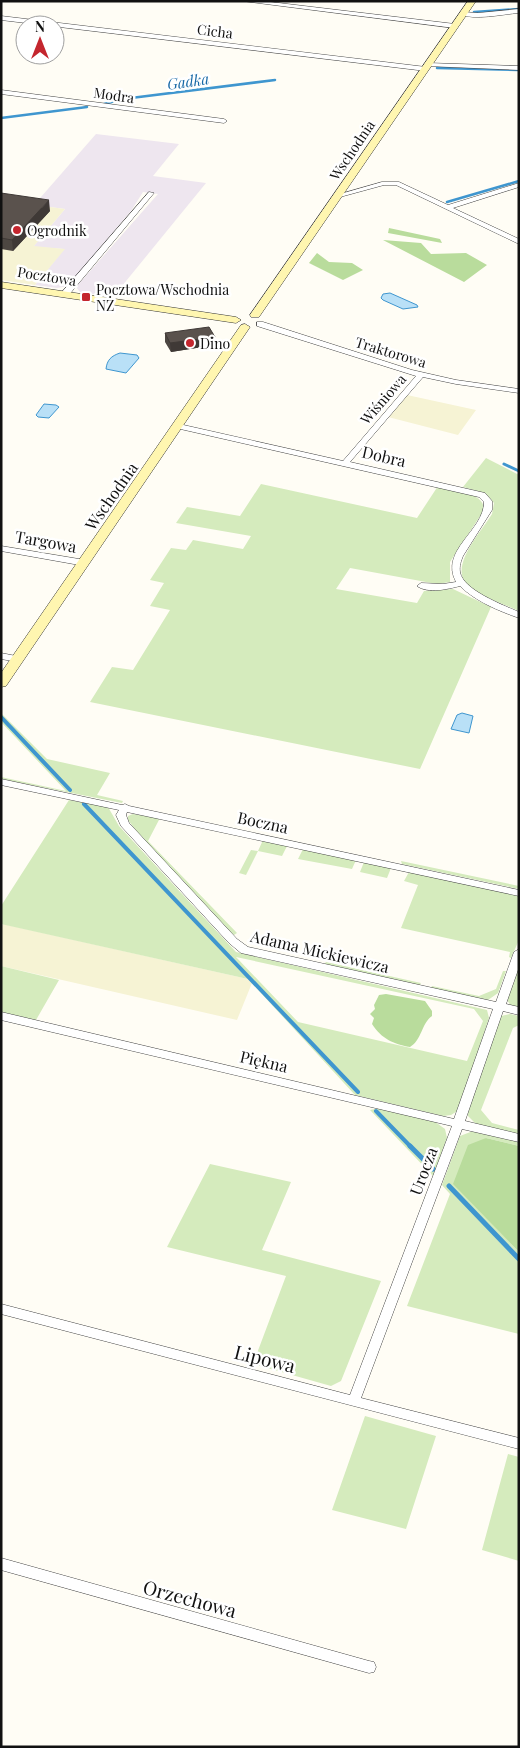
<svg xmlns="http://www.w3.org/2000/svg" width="520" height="1748" viewBox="0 0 520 1748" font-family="'Playfair Display',serif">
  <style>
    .industrial { fill: #eee6ef }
    .farmland { fill: #f6f3d4 }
    .green { fill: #d5ebbd; fill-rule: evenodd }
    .forest { fill: #b9dc9c }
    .water { fill: #b9e0f7; stroke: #3f96cf }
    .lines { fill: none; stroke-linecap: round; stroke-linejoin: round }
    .stream-far3 { stroke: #3f96cf; stroke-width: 2.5 }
    .stream-far2 { stroke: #3f96cf; stroke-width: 3 }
    .stream-far1 { stroke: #3f96cf; stroke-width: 4 }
    .stream { stroke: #3f96cf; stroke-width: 5 }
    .street-casing { stroke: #444; stroke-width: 1 }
    .secondary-casing { stroke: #333; stroke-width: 1 }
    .street { fill: #fff; fill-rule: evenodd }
    .secondary { fill: #fff6b0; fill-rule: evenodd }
    .wall { fill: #4d4742 }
    .shaded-wall { fill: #3f3936 }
    .building { fill: #5a524d; stroke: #3f3936 }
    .poi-dot { fill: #c4262e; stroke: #fff; stroke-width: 2 }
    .labels { text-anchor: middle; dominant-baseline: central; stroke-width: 5; stroke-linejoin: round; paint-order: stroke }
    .far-street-label { font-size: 14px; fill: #111; stroke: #fff }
    .far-poi-label { font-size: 14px; fill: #111; stroke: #fff; text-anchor: start }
    .far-water-label { font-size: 15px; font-style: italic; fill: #1768a6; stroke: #fff }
    .street-label { font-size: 16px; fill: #111; stroke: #fff }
    .near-street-label { font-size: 19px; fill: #111; stroke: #fff }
  </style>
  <rect width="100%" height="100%" fill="#fffdf5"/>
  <!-- industrial -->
  <path class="industrial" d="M96 134 179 144 153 176 206 183 113 297 80 292 76 287 158 194 143 192 131 211 68 286 57 288 35 285 64 249 33 247 65 209 34 205Z"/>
  <!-- farmland -->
  <path class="farmland" d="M1 195 35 205 65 209 34 246 65 249 35 285 1 280Z
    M407 395 476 410 458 435 388 417Z
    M3 924 248 979 252 983 237 1020 1 966V927Z"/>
  <!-- green -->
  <path class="green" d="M486 458 519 475V611C505 604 477 596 467 585 449 566 481 532 492 514L494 503 487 495 481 492 463 487Z
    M261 484 417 518 438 486C452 490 485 492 484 510L450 562V582L437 584 350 568 336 589 417 603 424 591 453 589 491 607 420 769 90 702 112 667 133 670 170 610 150 606 164 583 150 580 171 548 186 550 193 540 243 549 251 536 176 523 187 507 240 516Z
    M1 713 47 759 110 773 97 795 123 801 122 803 1 779V777L66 791 1 722Z
    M69 800 108 807 119 826 236 952 487 1010 489 1018 459 1110 451 1115 443 1116 355 1095 248 979 1 924V906ZM236 957 474 1009 483 1021 467 1061 298 1022Z
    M133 814 160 818 148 841 237 933 234 935 222 924 146 844 128 820V816Z
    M263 840 287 846 282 856 258 851 246 875 239 873 251 850 258 851Z
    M303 849 356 860 352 869 298 859Z
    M401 861 519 886V889L402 864Z
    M364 862 391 868 387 878 360 872Z
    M409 872 519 896V940L511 958 509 957 510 952 401 928 418 885 404 881Z
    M326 962 421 983 419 986 324 965Z
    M519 964V1009L511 1006 507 1000Z
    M1 966 59 980 36 1020 1 1012Z
    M503 971H506L498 993 488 1000 431 988 432 986 479 996 496 989Z
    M510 1014 519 1016V1025L513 1028 481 1110 492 1123 519 1130V1134L476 1124 468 1116V1112L501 1016Z
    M379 1108 434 1121 445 1129 447 1138 433 1176 370 1110Z
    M473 1131 519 1142V1146L486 1138 454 1184 519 1252V1334L407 1306 450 1194 442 1185 460 1136Z
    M210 1164 291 1182 262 1250 381 1281 341 1381 331 1386 253 1364 286 1276 167 1247Z
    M365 1416 436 1436 406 1529 332 1510Z
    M508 1454 519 1457V1561L482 1550Z"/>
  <!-- forest -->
  <path class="forest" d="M389 228 440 239 442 243 388 233Z
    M383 240 421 243 431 254 466 253 487 265 464 282Z
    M317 253 329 262 352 263 363 270 343 280 309 263Z
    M386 994 425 1001 432 1011V1016C421 1024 422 1040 410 1047 393 1044 382 1039 372 1024L374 1018 370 1014 375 1009 374 1005 379 995Z
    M486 1138 519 1146V1252L453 1184 468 1145Z"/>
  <!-- water -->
  <path class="water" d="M390 293 417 305 418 307 403 309 383 300 381 298 383 294Z
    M120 353 137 355 139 358 126 373 106 369C107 360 111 356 120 353Z
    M44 404 56 405 59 407 49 418 38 417 36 415Z
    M462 713 473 716 469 733 451 729 457 715Z"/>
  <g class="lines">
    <!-- stream-far3 -->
    <path class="stream-far3" d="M474 12 519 9
      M437 68 519 70
      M104 104 123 99 275 80
      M1 118 87 107
      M447 202 519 181"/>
    <!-- stream-far2 -->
    <path class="stream-far2" d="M504 464 519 471"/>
    <!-- stream-far1 -->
    <path class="stream-far1" d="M1 717 70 790
      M84 804 358 1092
      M376 1111 411 1147"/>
    <!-- stream -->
    <path class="stream" d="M410 1146 433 1169
      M449 1186 519 1259"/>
    <!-- street casing -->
    <g class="street-casing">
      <path id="street" d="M243 1H262L455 24 458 26 455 28Z
        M519 9V13C503 14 474 21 460 14L463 12 478 13Z
        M1 16 426 67 429 69 426 71 1 20Z
        M428 63 519 66V70L426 66 425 65Z
        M1 90 224 119 227 121 224 123 1 94Z
        M382 182H399L448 205 519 183V187L453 208 519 239V244L396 185H384L340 197 337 195Z
        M149 192 154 193 68 296H62V292Z
        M257 322H263L412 370 456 380 519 389V393L456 384 423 377 350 462 485 493 492 501V510L463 556C461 561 459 566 460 572 463 590 503 605 519 612V618C499 611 475 601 460 586 448 589 428 594 417 586L421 583 443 584 456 582C439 550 484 531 484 502L479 497 176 428 175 426 179 424 343 461 416 376 257 326Z
        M1 546 85 560 89 563 85 566 1 551Z
        M1 653 21 657 22 659 18 662 1 659Z
        M1 779 122 805 125 804 129 806 519 890V896L127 812 126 815 129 823 237 939 248 947 496 1002 514 952 519 949V967L506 1004 519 1007V1015L503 1011 465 1121 519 1134V1142L462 1129 361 1398 519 1438V1449L1 1314V1304L350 1395 452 1126 1 1020V1012L454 1119 493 1009 241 953 229 943 121 826 116 815 119 810 1 785Z
        M1 1558 369 1661 374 1662 376 1667 374 1672 369 1673 1 1570Z"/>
    </g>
    <!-- secondary casing -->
    <g class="secondary-casing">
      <path id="secondary" d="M468 1H476L259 317H251L250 315Z
        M1 282 236 317 241 320 236 323 1 288Z
        M245 324 250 327 6 686 1 687V673L241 325Z"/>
    </g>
    <!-- street -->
    <use href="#street" class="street"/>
    <!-- secondary -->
    <use href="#secondary" class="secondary"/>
  </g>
  <!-- wall -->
  <path class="wall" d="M1 193 50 211 13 251 1 249Z
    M165 333 215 345 171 352 165 342Z"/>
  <!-- shaded-wall -->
  <path class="shaded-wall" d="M49 200 50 211 13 251 12 240Z
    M215 337V345L171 352 170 343Z"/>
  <!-- building -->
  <path class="building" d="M1 193 49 200 12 240 1 238Z
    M209 327 215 337 170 343 165 333Z"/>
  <!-- markers -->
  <g class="poi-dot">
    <circle cx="17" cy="230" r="5"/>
    <rect x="81" y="292" width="10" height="10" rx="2.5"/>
    <circle cx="190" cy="343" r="5"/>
  </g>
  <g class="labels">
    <!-- far-street labels -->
    <g class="far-street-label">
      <text transform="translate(215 31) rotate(7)">Cicha</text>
      <text transform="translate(114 95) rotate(8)">Modra</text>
      <text transform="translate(352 150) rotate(-56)">Wschodnia</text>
      <text transform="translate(47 276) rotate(9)">Pocztowa</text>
      <text transform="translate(391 352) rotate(17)">Traktorowa</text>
      <text transform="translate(383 399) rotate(-49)">Wiśniowa</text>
    </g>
    <!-- far-poi labels -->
    <g class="far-poi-label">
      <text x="27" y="230">Ogrodnik</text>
      <text x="96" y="289">Pocztowa/Wschodnia<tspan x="96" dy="16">NŻ</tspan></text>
      <text x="200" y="343">Dino</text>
    </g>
    <!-- far-water labels -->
    <g class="far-water-label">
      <text transform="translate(188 81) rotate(-8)">Gadka</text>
    </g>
    <!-- street labels -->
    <g class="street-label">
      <text transform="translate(384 456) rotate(13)">Dobra</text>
      <text transform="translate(111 496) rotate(-55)">Wschodnia</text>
      <text transform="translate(46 541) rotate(10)">Targowa</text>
      <text transform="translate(263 822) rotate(12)">Boczna</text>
      <text transform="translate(320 951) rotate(13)">Adama Mickiewicza</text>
      <text transform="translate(264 1061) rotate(13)">Piękna</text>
      <text transform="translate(423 1171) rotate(-69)">Urocza</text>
    </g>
    <!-- near-street labels -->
    <g class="near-street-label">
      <text transform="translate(265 1358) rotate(14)">Lipowa</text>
      <text transform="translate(190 1598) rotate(15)">Orzechowa</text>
    </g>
  </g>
  <!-- border -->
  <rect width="520" height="1748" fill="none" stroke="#111111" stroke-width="5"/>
  <!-- north arrow -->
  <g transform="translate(40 40)"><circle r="24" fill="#ffffff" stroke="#a0a0a0"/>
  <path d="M0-4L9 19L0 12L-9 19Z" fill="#c4262e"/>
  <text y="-8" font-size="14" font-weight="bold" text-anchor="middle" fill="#111111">N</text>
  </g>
</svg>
